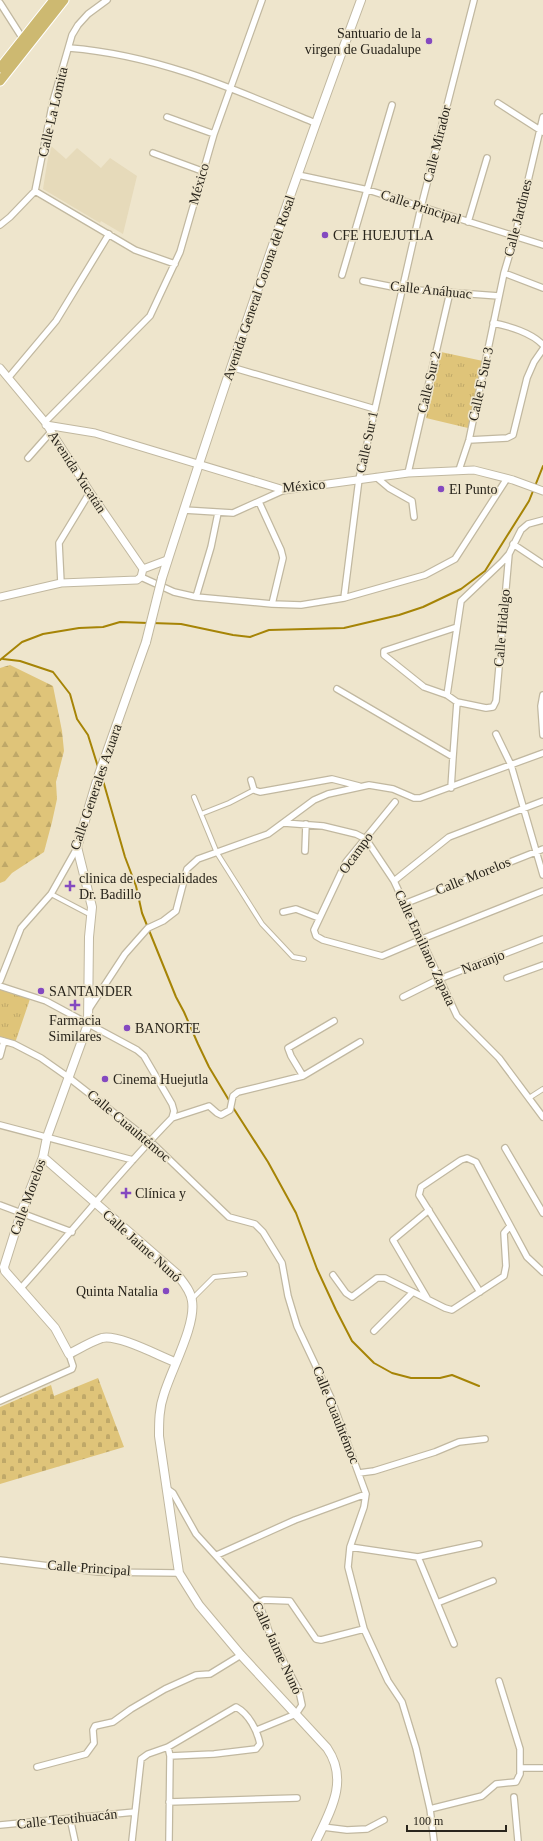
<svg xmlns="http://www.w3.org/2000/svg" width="543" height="1841" viewBox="0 0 543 1841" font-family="Georgia,serif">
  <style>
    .built { fill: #e6daba }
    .forest { fill: url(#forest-firs) }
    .cemetery { fill: url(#cemetery-stones) }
    .park { fill: url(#park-tufts) }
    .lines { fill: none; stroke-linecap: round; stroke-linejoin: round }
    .stream { stroke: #a68406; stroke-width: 2 }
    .pedestrian-casing { stroke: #c1b8a0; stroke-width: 6 }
    .minor-casing { stroke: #c1b8a0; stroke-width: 8 }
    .tertiary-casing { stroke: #c1b8a0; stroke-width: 9 }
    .secondary-casing { stroke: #c1b8a0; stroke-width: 10 }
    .primary-casing { stroke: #fff; stroke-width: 11 }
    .pedestrian { stroke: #fff; stroke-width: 4 }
    .minor { stroke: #fff; stroke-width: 5.5 }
    .tertiary { stroke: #fff; stroke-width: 7 }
    .secondary { stroke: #fff; stroke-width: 8 }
    .primary { stroke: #cdb971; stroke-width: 9 }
    .secondary-bridge-casing { stroke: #c1b8a0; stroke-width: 10; stroke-linecap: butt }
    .secondary-bridge { stroke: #fff; stroke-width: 8 }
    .poi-dot { fill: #8449c0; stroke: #eee5cc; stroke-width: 1.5 }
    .labels { text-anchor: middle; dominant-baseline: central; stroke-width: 3.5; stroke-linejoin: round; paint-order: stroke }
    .poi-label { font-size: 14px; fill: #29251c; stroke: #eee5cc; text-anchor: start }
    .street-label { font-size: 14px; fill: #29251c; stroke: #eee5cc }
  </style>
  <defs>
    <pattern id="forest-firs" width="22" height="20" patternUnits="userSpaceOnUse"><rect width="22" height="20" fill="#dfc479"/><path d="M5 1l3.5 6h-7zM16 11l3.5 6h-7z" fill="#bfa868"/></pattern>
    <pattern id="cemetery-stones" width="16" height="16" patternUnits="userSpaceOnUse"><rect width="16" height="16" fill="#dfc479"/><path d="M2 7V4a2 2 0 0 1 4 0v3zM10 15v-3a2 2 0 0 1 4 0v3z" fill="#bfa868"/></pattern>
    <pattern id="park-tufts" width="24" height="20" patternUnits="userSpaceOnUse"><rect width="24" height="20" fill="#dfc479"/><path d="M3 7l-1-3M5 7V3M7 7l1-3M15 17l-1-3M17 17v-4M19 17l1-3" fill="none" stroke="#bfa868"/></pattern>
  </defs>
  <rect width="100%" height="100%" fill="#eee5cc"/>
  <!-- built -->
  <path class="built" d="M50 145 66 159 77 148 101 168 110 158 137 176 123 234 101 221 100 223 43 189Z"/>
  <!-- forest -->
  <path class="forest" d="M10 665 53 686 62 731 64 751 56 782 57 799 52 822 44 852 12 873 5 881 0 883V668Z"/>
  <!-- cemetery -->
  <path class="cemetery" d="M98 1378 124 1447 0 1484V1407L51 1385 54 1396Z"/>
  <!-- park -->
  <path class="park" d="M441 352 483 361 468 428 426 418Z
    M0 989 30 999 15 1043 0 1038Z"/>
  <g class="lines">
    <!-- stream -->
    <path class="stream" d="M152 623 181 624 233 635 250 637 269 630 344 628 399 615 423 607 461 589 485 571 529 501 543 466
      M3 659 20 661 53 672 70 694 77 719 88 735 98 767
      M0 660 22 642 43 634 79 628 103 627 120 622 148 623
      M102 777 125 857 136 886 142 913 176 997 184 1012 198 1044 209 1067 230 1102
      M232 1106 268 1162 296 1213 317 1269 336 1310 352 1341 374 1363 392 1373 411 1378H440L452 1375 479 1386"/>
    <!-- pedestrian casing -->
    <g class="pedestrian-casing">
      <path id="pedestrian" d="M194 797 217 853 262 924 293 957 304 959
        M201 814 229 803 254 790
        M51 894 91 915
        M529 1098 543 1089
        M193 1298 214 1277 245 1274"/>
    </g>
    <!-- minor casing -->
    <g class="minor-casing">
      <path id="minor" d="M0 3 23 39
        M69 48C158 55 234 89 315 123
        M498 103 543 132
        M167 117 214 134
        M153 153 202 171
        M298 175 368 190 543 245
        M35 191 135 250 175 264
        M468 222 487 158
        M0 225 10 217 35 191 53 101 72 35 78 25 88 14 107 0
        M504 273 543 288
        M342 275 392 105
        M363 281 403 289 499 296
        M493 323C509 326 532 333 543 345
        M231 367 375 409
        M9 377 56 321 109 234
        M45 422 150 316 180 252 214 134 262 0
        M469 440 507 438 513 435 527 378 534 362 543 349
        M28 458 51 432
        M459 470 469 440 504 273 515 236 543 117
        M408 473 450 292
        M376 477 389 488 412 501 414 517
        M259 502 281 550 283 558 272 604
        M184 510 233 513 284 490
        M513 544 543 564
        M141 577 174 592 196 597 272 604 301 605 344 598 425 575 455 559 506 480
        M61 583 59 543 90 492
        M196 597 211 547 218 513
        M344 598 359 479 421 207 474 0
        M457 627 384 651V655L424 687 447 695 457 702 486 708 493 707 496 701 509 554
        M337 689 453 757 451 788
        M447 695 461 601 502 562 509 554 521 530 528 524 543 520
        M543 695 541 706 543 735
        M496 734 511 765 543 875
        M453 757 457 702
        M251 780 254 790 260 792 332 779 359 786
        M395 802 346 862 314 930 316 936 323 940 382 956 422 939 543 891
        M284 823 323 826 356 834 366 839 394 881 457 1016 499 1058 543 1117
        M305 851 306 824
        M394 881 449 837 543 801
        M404 904 543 849
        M283 912 296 909 319 918
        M507 978 543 965
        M0 981 21 928 51 894 77 848
        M0 986 46 1001 137 1050 144 1056 172 1104 174 1111 172 1118C119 1172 72 1232 21 1288
        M403 997 439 979 543 939
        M89 1009 125 954 148 928 163 921 176 911 187 869 198 859 268 834 314 800 328 794 369 785 393 789 414 798H420L543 753
        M0 1040 14 1044 41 1058 68 1077 150 1141 229 1217 255 1224 263 1232 282 1263 288 1296 297 1326 331 1398 366 1494 364 1507 350 1547 348 1567 364 1629 388 1681 402 1702 416 1748 430 1809 434 1841
        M0 1056 4 1041
        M303 1076 291 1056 288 1048 334 1021
        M172 1118 209 1106 217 1113 221 1115 230 1110 233 1096 238 1092 303 1076 360 1042
        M0 1125 133 1160
        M505 1148 543 1213
        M0 1205 72 1232
        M333 1275 346 1293 352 1297 377 1278H385L445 1308 452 1310 504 1276 506 1266 504 1233 510 1226
        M480 1292 419 1195 421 1187 461 1160 467 1158 476 1162 527 1257 543 1272
        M427 1298 393 1240 429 1210
        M374 1331 413 1292
        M0 1401 72 1369 73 1366 69 1354
        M359 1473 374 1471 435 1452 459 1442 485 1439
        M166 1488 173 1493 196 1534 259 1603 271 1637 299 1691 302 1705 296 1714 257 1730
        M350 1547 418 1557 479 1544
        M217 1555 295 1520 366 1494
        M418 1557 454 1644
        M0 1560 98 1572 179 1573
        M259 1603 264 1600 290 1601 316 1639 321 1640 364 1629
        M437 1603 493 1581
        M168 1747 170 1756 169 1841
        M37 1767 86 1754 94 1743 93 1730 95 1726 113 1722 131 1709 165 1689 196 1675 210 1674 241 1655
        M520 1768H543
        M514 1797 518 1841
        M169 1802 297 1798
        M430 1809 482 1796 496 1784 516 1782 520 1774V1749L499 1681
        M70 1818 75 1841
        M0 1825 135 1812
        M323 1827 347 1830 367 1829 384 1820
        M132 1841 141 1759 148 1754 168 1747 236 1707C249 1714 257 1730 260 1744L256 1749 214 1754 170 1756"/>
    </g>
    <!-- tertiary casing -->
    <g class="tertiary-casing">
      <path id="tertiary" d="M0 368 45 422 90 492 143 569 141 577 137 580 61 583 0 597
        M46 425 95 433 284 490 408 473 474 470 513 480 543 491
        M143 569 167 560"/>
    </g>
    <!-- secondary casing -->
    <g class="secondary-casing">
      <path id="secondary" d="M162 578C224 384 290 191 361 0
        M146 642 98 777 77 847 92 907 89 937 88 1024 47 1137 43 1157 21 1213 4 1267 5 1271 55 1328 69 1354C79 1349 90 1342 102 1338 118 1334 159 1356 175 1362
        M43 1157 177 1274C183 1282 191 1291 192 1301 196 1325 172 1368 164 1394 159 1408 159 1422 159 1436L179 1573 199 1605 241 1655 327 1748C349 1780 331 1810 316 1841"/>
    </g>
    <!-- primary casing -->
    <g class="primary-casing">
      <path id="primary" d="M0 68 54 0
        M0 81 64 0"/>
    </g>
    <!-- pedestrian -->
    <use href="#pedestrian" class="pedestrian"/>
    <!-- minor -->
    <use href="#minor" class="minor"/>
    <!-- tertiary -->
    <use href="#tertiary" class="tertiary"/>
    <!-- secondary -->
    <use href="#secondary" class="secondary"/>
    <!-- primary -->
    <use href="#primary" class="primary"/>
    <!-- secondary-bridge casing -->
    <g class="secondary-bridge-casing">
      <path id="secondary-bridge" d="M146 642 162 578"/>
    </g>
    <!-- secondary-bridge -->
    <use href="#secondary-bridge" class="secondary-bridge"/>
  </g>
  <!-- markers -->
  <g class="poi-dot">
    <circle cx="429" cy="41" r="4"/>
    <circle cx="325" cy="235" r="4"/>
    <circle cx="441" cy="489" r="4"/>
    <path d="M68 880h4v4h4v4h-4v4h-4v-4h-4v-4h4z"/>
    <circle cx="41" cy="991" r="4"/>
    <path d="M73 999h4v4h4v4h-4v4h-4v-4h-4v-4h4z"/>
    <circle cx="127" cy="1028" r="4"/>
    <circle cx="105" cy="1079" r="4"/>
    <path d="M124 1187h4v4h4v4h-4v4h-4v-4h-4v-4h4z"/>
    <circle cx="166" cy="1291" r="4"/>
  </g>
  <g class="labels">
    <!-- poi labels -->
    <g class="poi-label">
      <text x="421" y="33" text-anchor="end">Santuario de la<tspan x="421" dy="16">virgen de Guadalupe</tspan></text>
      <text x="333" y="235">CFE HUEJUTLA</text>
      <text x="449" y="489">El Punto</text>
      <text x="79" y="878">clinica de especialidades<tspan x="79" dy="16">Dr. Badillo</tspan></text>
      <text x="49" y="991">SANTANDER</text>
      <text x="75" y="1020" text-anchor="middle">Farmacia<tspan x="75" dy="16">Similares</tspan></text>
      <text x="135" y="1028">BANORTE</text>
      <text x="113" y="1079">Cinema Huejutla</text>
      <text x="135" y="1193">Clínica y</text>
      <text x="158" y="1291" text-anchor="end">Quinta Natalia</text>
    </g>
    <!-- street labels -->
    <g class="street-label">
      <text transform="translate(53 112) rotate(-77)">Calle La Lomita</text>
      <text transform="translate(437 144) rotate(-76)">Calle Mirador</text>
      <text transform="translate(199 184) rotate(-74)">México</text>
      <text transform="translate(421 207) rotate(18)">Calle Principal</text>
      <text transform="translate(518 218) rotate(-76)">Calle Jardines</text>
      <text transform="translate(259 288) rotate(-71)">Avenida General Corona del Rosal</text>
      <text transform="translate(431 290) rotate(6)">Calle Anáhuac</text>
      <text transform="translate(429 382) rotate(-77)">Calle Sur 2</text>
      <text transform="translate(481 384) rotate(-78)">Calle E Sur 3</text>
      <text transform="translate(367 442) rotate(-78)">Calle Sur 1</text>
      <text transform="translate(77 472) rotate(57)">Avenida Yucatán</text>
      <text transform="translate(304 486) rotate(-5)">México</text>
      <text transform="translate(502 628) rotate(-85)">Calle Hidalgo</text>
      <text transform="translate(96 787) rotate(-71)">Calle Generales Azuara</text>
      <text transform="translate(356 853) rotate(-54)">Ocampo</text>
      <text transform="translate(473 876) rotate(-22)">Calle Morelos</text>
      <text transform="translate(425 948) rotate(65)">Calle Emiliano Zapata</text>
      <text transform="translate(483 962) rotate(-21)">Naranjo</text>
      <text transform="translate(129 1126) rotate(40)">Calle Cuauhtémoc</text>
      <text transform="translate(28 1197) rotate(-70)">Calle Morelos</text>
      <text transform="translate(142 1246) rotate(42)">Calle Jaime Nunó</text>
      <text transform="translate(336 1415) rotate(68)">Calle Cuauhtémoc</text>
      <text transform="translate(89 1568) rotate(4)">Calle Principal</text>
      <text transform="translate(277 1648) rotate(65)">Calle Jaime Nunó</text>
      <text transform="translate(67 1819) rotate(-6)">Calle Teotihuacán</text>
    </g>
  </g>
  <!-- scale -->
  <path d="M407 1825v6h99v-6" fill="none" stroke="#29251c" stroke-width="2"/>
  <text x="413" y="1825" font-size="12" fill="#29251c" stroke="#eee5cc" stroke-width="3" paint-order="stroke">100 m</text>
</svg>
